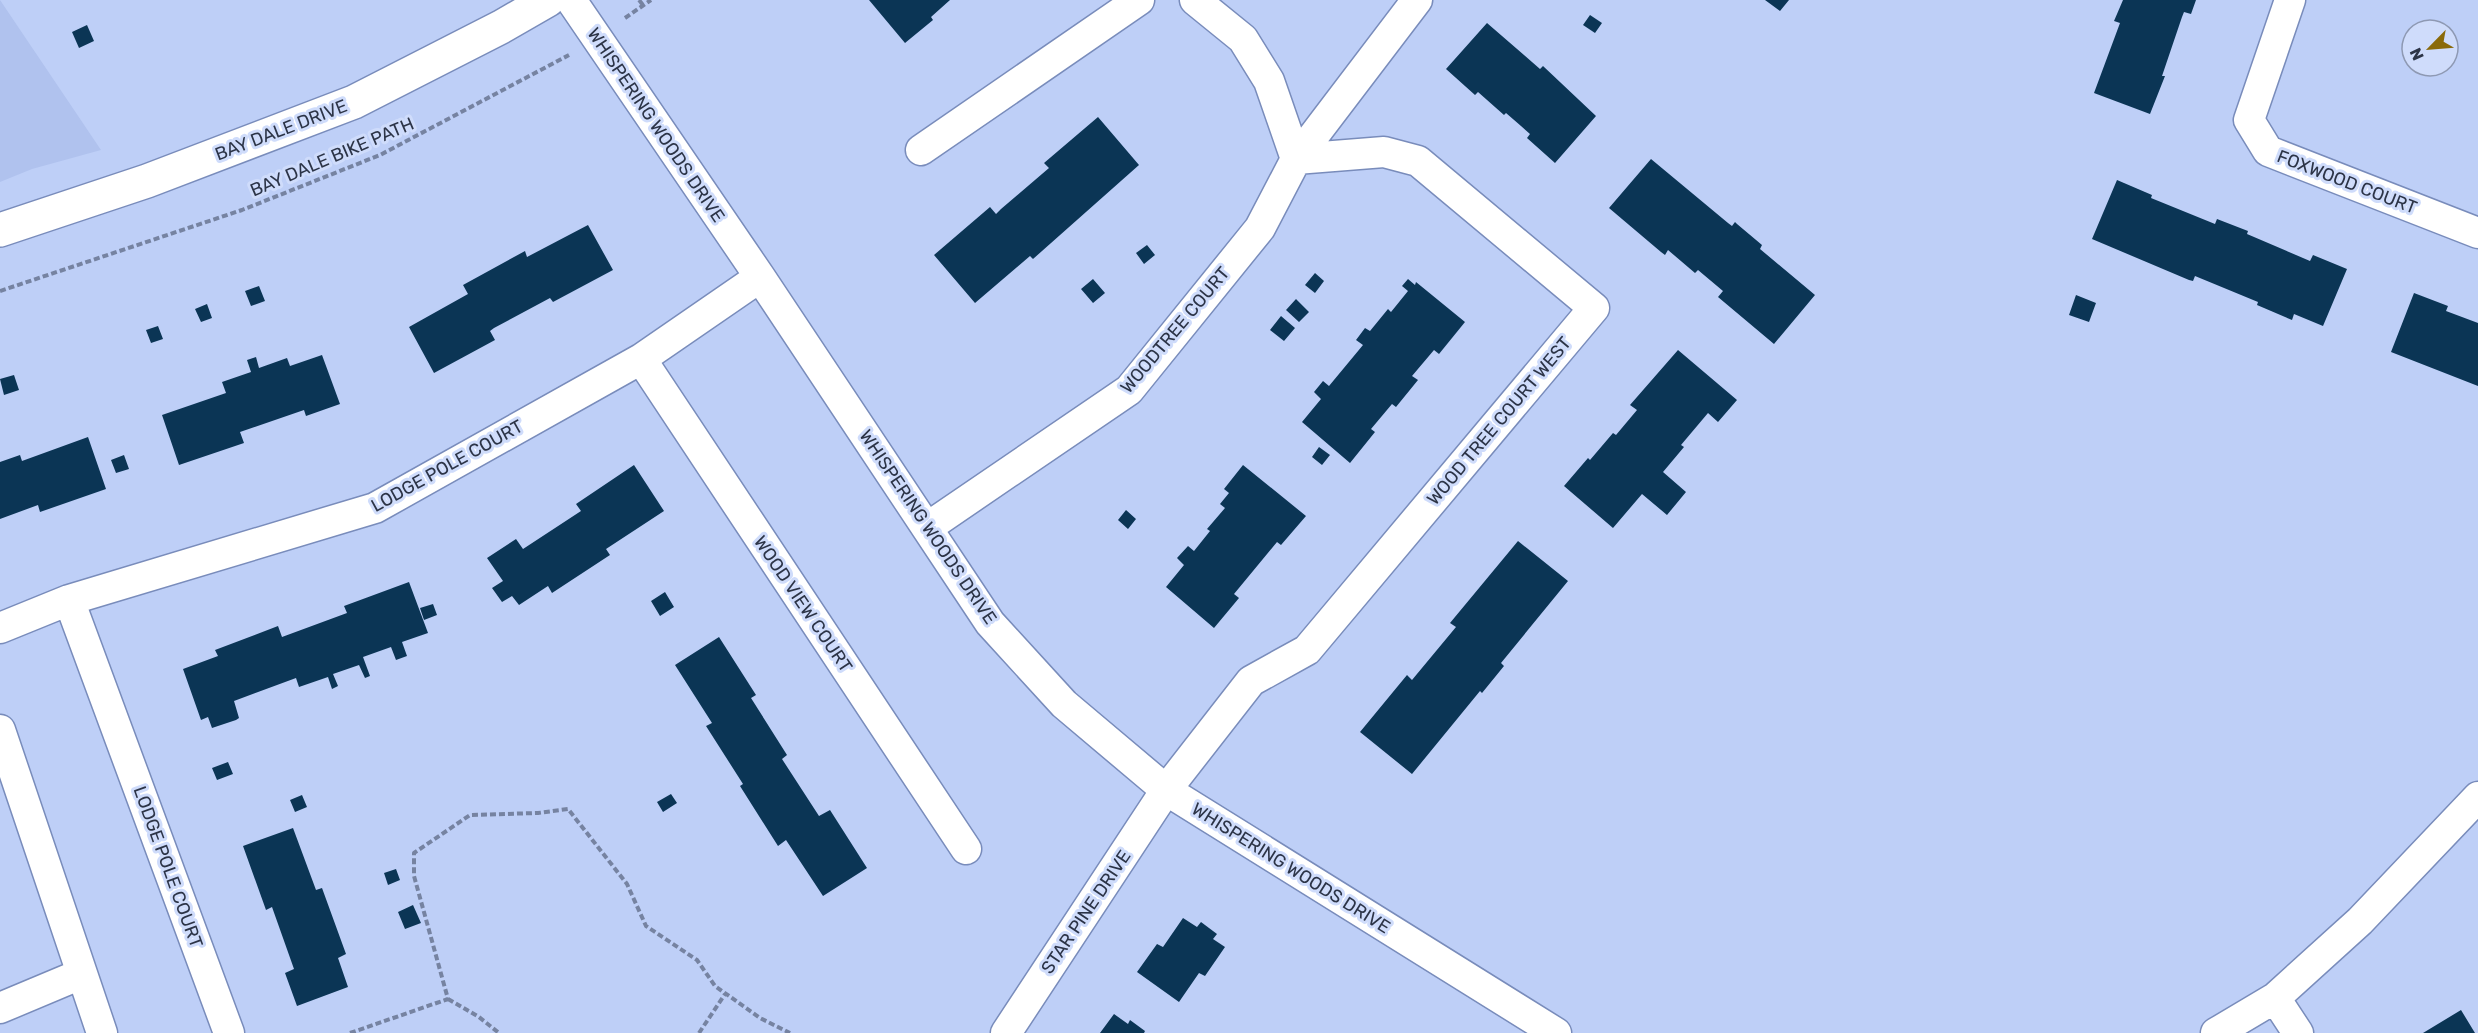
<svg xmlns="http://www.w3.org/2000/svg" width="2478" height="1033" viewBox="0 0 2478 1033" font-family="Rubik,sans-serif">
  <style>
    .built { fill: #b0c2ee }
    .building { fill: #0b3555 }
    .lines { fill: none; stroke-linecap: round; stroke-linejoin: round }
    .minor-casing { stroke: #798cbb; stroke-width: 33 }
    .tertiary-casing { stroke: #798cbb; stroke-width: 36 }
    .path { stroke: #7683a1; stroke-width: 4; stroke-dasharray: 6 3; stroke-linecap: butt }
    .minor { stroke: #fff; stroke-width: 30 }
    .tertiary { stroke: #fff; stroke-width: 33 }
    .labels { text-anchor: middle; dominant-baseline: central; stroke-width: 6; stroke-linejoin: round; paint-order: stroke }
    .street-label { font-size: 18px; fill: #2c3447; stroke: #cfdcfb }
  </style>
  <rect width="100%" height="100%" fill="#becff7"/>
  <!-- built -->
  <path class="built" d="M0 0 101 150 32 169 0 182Z"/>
  <!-- building -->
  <path class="building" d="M869 0H950L931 17 933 20 905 43Z
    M1765 0H1789L1780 11Z
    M2123 0H2196L2191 14 2184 12 2182 17 2162 76H2165L2150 114 2094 93 2120 23 2114 21Z
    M1590 15 1602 23 1595 33 1583 25Z
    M1487 23 1540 69 1543 66 1596 116 1555 163 1527 138 1530 134 1521 126 1506 113 1504 115 1478 92 1475 95 1446 69Z
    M87 25 94 41 79 48 72 32Z
    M1098 117 1139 165 1033 259 1030 256 975 303 934 255 990 207 996 214 1001 209 1049 168 1044 163Z
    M1651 159 1728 223 1732 226 1735 222 1737 224 1762 245 1760 249 1815 295 1774 344 1718 297 1723 291 1698 270 1695 273 1668 250 1665 255 1661 252 1609 208Z
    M2117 180 2152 195 2151 198 2215 224 2217 219 2248 231 2247 234 2310 261 2313 255 2347 269 2323 326 2294 314 2292 320 2257 305 2258 302 2195 276 2193 281 2189 280 2092 239Z
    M588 225 613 270 553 302 550 298 494 328 490 331 495 340 434 373 409 327 468 294 463 285 525 251 527 257Z
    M1147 245 1155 255 1144 264 1136 253Z
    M1315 273 1324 281 1315 293 1305 285Z
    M1093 279 1105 293 1093 303 1081 289Z
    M1408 279 1415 285 1416 282 1465 322 1439 354 1434 350 1412 376 1418 380 1396 407 1392 404 1371 429 1375 432 1350 463 1302 422 1321 399 1314 392 1323 381 1329 386 1363 345 1356 340 1365 328 1370 331 1388 309 1391 312 1408 291 1402 286Z
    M259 286 265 301 251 306 245 291Z
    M2414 293 2448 306 2446 311 2478 323V386L2391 352Z
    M2076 295 2096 303 2089 322 2069 315Z
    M1296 299 1309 312 1299 322 1286 310Z
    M207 304 212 318 201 322 195 309Z
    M1281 316 1295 328 1284 341 1270 330Z
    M158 326 163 339 151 343 146 330Z
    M1678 350 1737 400 1718 422 1708 413 1681 445 1684 447 1663 472 1686 492 1667 515 1642 494 1613 528 1564 486 1588 458 1590 460 1613 433 1616 435 1637 410 1630 405Z
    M322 355 340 404 306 416 304 410 240 432 244 443 179 465 162 415 226 393 222 382 251 372 247 360 256 357 259 368 287 358 290 366Z
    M14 375 19 390 4 395 0 379Z
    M88 437 106 489 40 512 38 505 0 519V462L20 455 22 461Z
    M1319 447 1330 455 1322 465 1312 457Z
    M124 455 129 469 116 473 111 460Z
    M634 465 664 511 606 549 610 555 552 593 548 586 519 605 512 596 502 602 492 588 503 581 487 558 516 539 523 549 581 511 576 504Z
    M1243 465 1306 516 1281 545 1277 542 1234 594 1239 598 1214 628 1166 587 1184 565 1177 558 1188 546 1194 551 1210 531 1207 529 1225 508 1220 504 1229 493 1224 489Z
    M1126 510 1136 519 1128 529 1118 520Z
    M1518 541 1568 581 1501 663 1504 666 1482 693 1480 691 1412 774 1360 732 1407 675 1412 680 1456 627 1450 623Z
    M409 582 428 633 402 642 407 656 396 660 391 647 363 657 370 676 365 678 359 665 333 674 338 686 332 689 328 677 299 687 296 678 234 701 239 718 236 720 212 728 208 717 201 720 183 669 218 656 215 650 278 626 282 637 347 613 344 606Z
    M665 592 674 607 660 616 651 601Z
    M433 604 437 615 424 620 420 608Z
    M719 637 756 695 751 698 787 755 782 759 819 816 830 810 867 868 823 896 786 840 778 846 740 786 743 784 706 726 712 723 675 665Z
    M228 762 233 774 217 780 212 768Z
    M671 794 677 803 663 812 657 802Z
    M302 795 307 807 295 812 290 800Z
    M293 828 316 890 322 888 346 954 338 958 348 987 297 1006 285 973 294 969 272 907 266 910 243 846Z
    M396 869 400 880 388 885 384 873Z
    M413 905 421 923 405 929 398 912Z
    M1183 918 1197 927 1201 922 1217 934 1213 939 1225 947 1205 976 1199 973 1179 1002 1137 972 1157 944 1163 947Z
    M2461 1010 2475 1033H2423Z
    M1114 1014 1128 1024 1130 1020 1145 1031 1144 1033H1100Z"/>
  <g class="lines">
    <!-- minor casing -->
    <g class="minor-casing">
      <path id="minor" d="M571 0 760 277 990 623 1064 704 1166 790 1556 1033
        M1195 0 1243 39 1269 81 1296 159
        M2290 0 2249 120 2268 151 2478 233
        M921 150 1139 0
        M641 359 966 849
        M928 527 1129 390 1260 228 1296 159 1417 0
        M69 600 229 1033
        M0 628 69 600 375 508 641 359 760 277
        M0 730 102 1033
        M2275 998 2298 1033
        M0 1008 81 974
        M1006 1033 1166 790 1251 681 1307 650 1594 308 1418 161 1384 152 1296 159
        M2216 1033 2275 998 2360 921 2478 797"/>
    </g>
    <!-- tertiary casing -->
    <g class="tertiary-casing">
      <path id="tertiary" d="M0 230 147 181 354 102 501 27 548 0"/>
    </g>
    <!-- path -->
    <path class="path" d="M639 0 643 5
      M625 18 651 0
      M0 291 242 210 380 155 569 55
      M448 999 479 1017 499 1033
      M350 1033 448 999 414 876V853L470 815 538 813 568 809 627 884 646 926 697 960 715 986 760 1018 790 1033
      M699 1033 725 994"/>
    <!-- minor -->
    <use href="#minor" class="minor"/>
    <!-- tertiary -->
    <use href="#tertiary" class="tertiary"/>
  </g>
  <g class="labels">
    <!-- street labels -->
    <g class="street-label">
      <text transform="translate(656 125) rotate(56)">WHISPERING WOODS DRIVE</text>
      <text transform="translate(281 130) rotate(-21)">BAY DALE DRIVE</text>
      <text transform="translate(332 157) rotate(-23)">BAY DALE BIKE PATH</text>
      <text transform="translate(2347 182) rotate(21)">FOXWOOD COURT</text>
      <text transform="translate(1175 330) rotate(-50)">WOODTREE COURT</text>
      <text transform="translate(1499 421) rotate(-50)">WOOD TREE COURT WEST</text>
      <text transform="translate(447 466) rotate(-29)">LODGE POLE COURT</text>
      <text transform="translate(928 527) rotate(56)">WHISPERING WOODS DRIVE</text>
      <text transform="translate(803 604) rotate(56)">WOOD VIEW COURT</text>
      <text transform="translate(168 867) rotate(70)">LODGE POLE COURT</text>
      <text transform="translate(1291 868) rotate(32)">WHISPERING WOODS DRIVE</text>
      <text transform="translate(1086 912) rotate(-56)">STAR PINE DRIVE</text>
    </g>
  </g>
  <!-- north arrow -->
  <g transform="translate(2430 48) rotate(245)"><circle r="28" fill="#cfdcfb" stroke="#8e99b3" stroke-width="1.5"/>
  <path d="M0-4.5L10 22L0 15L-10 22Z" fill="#8a6a0a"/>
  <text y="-9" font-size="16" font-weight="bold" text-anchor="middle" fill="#2c3447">N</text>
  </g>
</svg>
